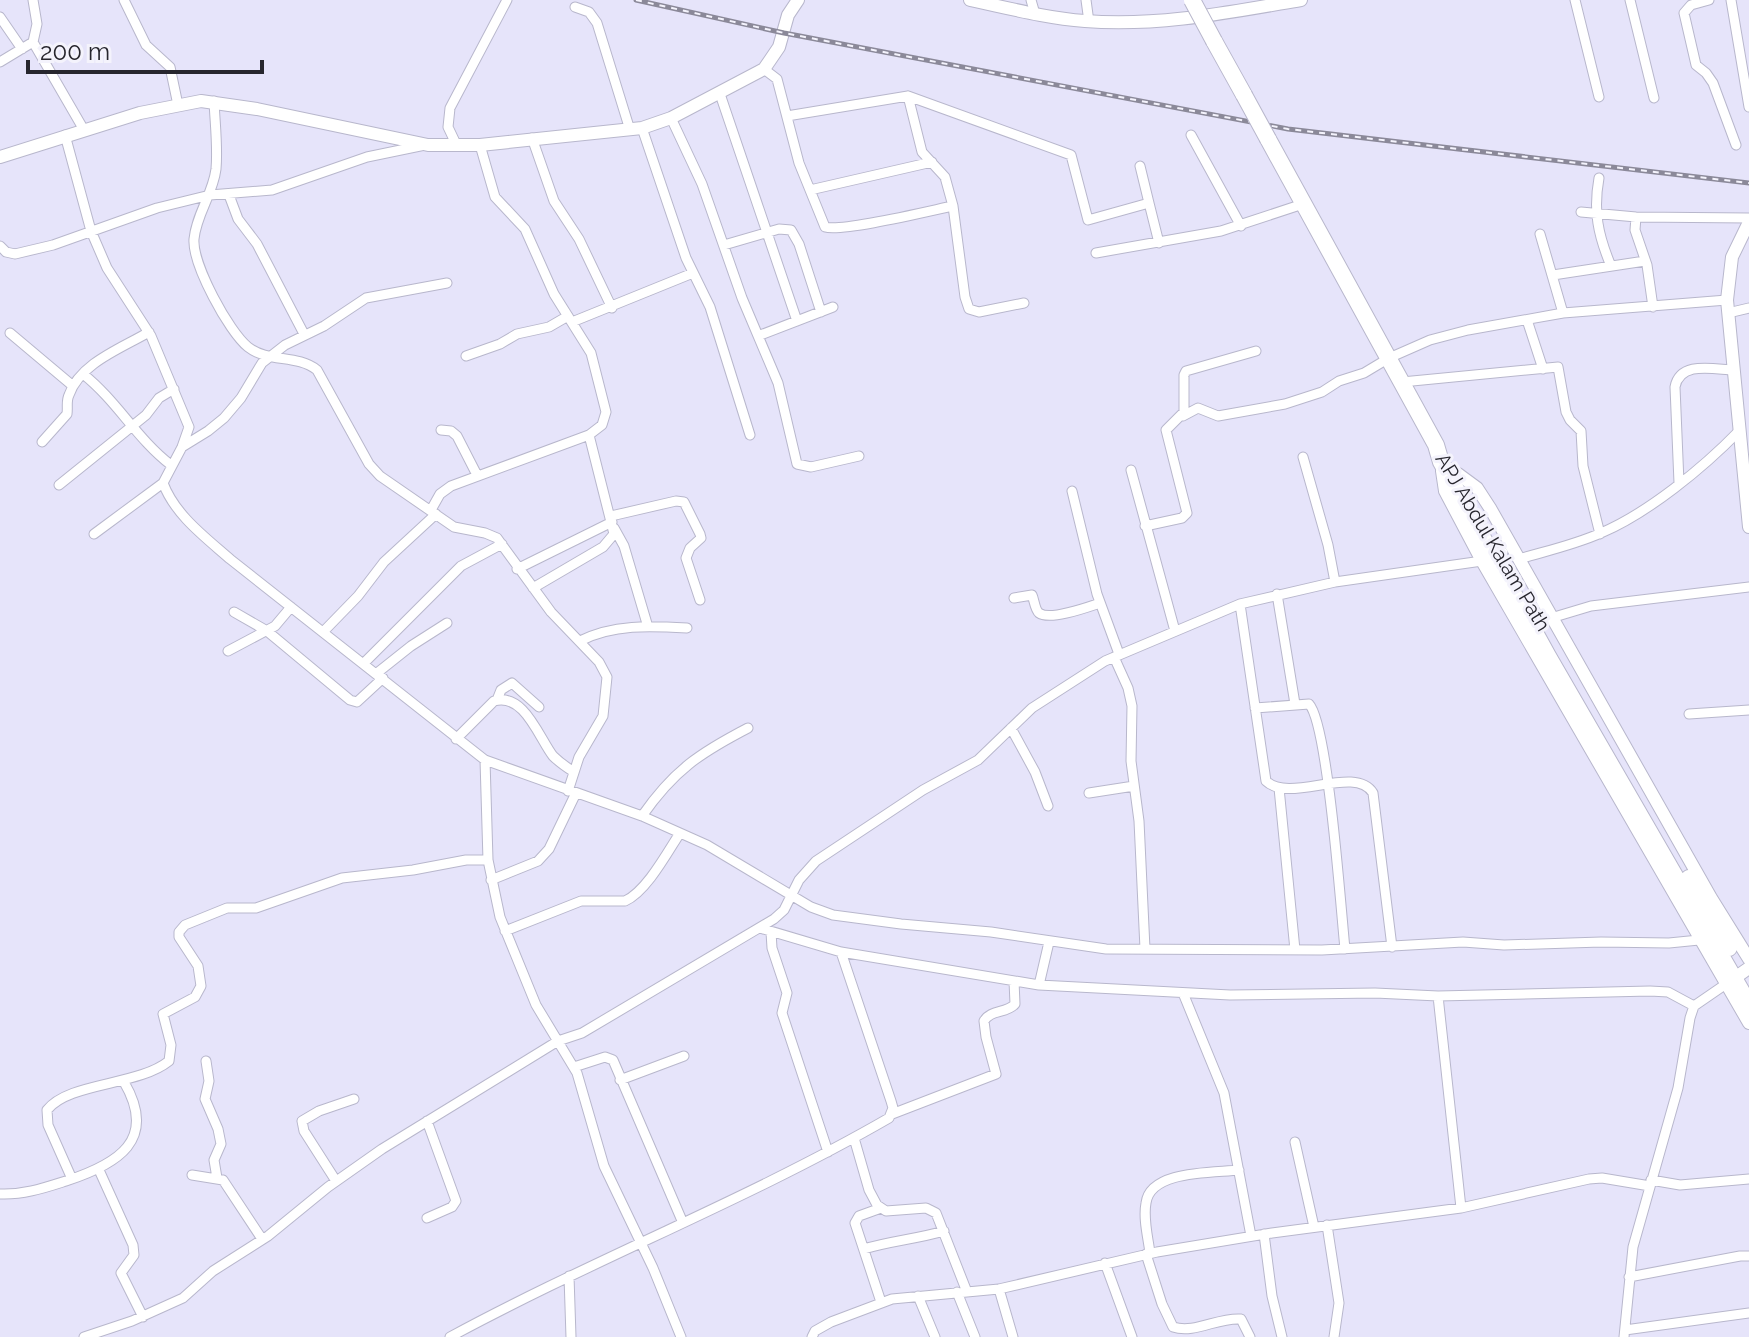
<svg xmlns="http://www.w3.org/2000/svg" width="1749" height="1337" viewBox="0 0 1749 1337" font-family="Raleway,sans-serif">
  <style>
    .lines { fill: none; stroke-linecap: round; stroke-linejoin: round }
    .street-casing { stroke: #b8b7cc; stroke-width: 11 }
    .secondary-casing { stroke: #b8b7cc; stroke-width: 14 }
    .highway-casing { stroke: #b8b7cc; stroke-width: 18 }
    .street { stroke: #fff; stroke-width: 9 }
    .secondary { stroke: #fff; stroke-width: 12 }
    .highway { stroke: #fff; stroke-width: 16 }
    .rail-casing { stroke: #8b8999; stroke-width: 5 }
    .rail { stroke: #f4f3fc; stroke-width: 2; stroke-dasharray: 6; stroke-linecap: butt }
    .highway-bridge-casing { stroke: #b8b7cc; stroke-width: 18; stroke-linecap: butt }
    .highway-bridge { stroke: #fff; stroke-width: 16 }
    .labels { text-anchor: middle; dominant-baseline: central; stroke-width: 6; stroke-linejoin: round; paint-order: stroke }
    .street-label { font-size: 20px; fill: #27262e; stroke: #f4f3fc }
  </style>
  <rect width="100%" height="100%" fill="#e6e4fa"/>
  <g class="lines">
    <!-- street casing -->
    <g class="street-casing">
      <path id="street" d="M124 0 146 45 170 67 178 105
        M1031 0 1035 14
        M1086 0 1089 22
        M1575 0 1599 97
        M1630 0 1654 98
        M1709 0 1691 5 1684 13 1696 65 1706 73 1713 83 1736 145
        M1731 0 1749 107
        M575 7 589 12 597 23 630 130
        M0 17 22 49
        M33 42 84 130
        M0 62 33 42 37 24 33 0
        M764 69 777 79 799 163 825 227C843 232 929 211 953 206
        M720 94 797 321
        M908 96 922 152 945 177 953 206 965 297 969 309 979 312 1024 303
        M214 101C215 124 218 147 216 169 213 194 196 215 194 239 192 264 229 332 248 347 268 363 297 354 317 370L369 464 380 476 454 527 485 533 497 538 551 612 599 662 607 677 603 716 579 757 568 791
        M787 116 908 96 1071 155 1088 220 1149 203 1140 166
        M671 118 702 184 742 298 778 383 797 464 811 467 859 456
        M642 128 686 258 710 307 750 435
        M65 135 91 231 107 268 151 336 189 427 182 447 163 483C175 515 205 537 230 559L485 760 642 816 707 845 811 907 833 915 901 924 991 932 1106 949 1322 950 1463 942 1504 945 1601 942 1669 943 1699 940
        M1191 135 1241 226
        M532 138 554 201 579 239 612 308
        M457 146 448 127 450 108 507 0
        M1599 178C1593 211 1598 235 1611 266
        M810 190 932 162
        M229 195 238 219 257 244 304 334
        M1149 203 1159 243
        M1581 212 1636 217 1749 218
        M1636 217 1635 230 1647 265 1653 307
        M1540 234 1563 313
        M724 245 779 229 791 230 799 244 821 312
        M0 246 6 252 15 254 53 245 157 208 210 195 272 190 367 157 425 145
        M1096 253 1221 231 1303 204
        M1553 275 1645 261
        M1728 313 1749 308
        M1527 320 1543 369
        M572 322 693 273
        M10 333 73 386
        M758 336 833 307
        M466 356 500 344 517 334 549 327 568 316
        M83 374C117 401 137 439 171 465
        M1402 382 1558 367 1566 412 1570 420 1581 431 1583 466 1600 534
        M1183 416 1198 408 1218 416 1285 404 1322 392 1339 381 1364 373 1389 358 1430 340 1468 330 1563 313 1727 300
        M441 430 451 431 457 436 477 475
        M42 442 67 414C68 407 66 401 69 395 80 363 122 348 149 332
        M182 447 208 431 224 418 241 398 262 363 285 345 324 326 366 298 447 283
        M1303 457 1328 545 1335 582
        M1131 470 1175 631
        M1679 483 1675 387C1680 361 1712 369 1733 370
        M59 485 146 415 159 398 174 389
        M1072 491 1097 594 1119 654
        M431 510 440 494 451 486 589 435 602 425 606 412 591 353 554 294 525 229 495 197 480 145
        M611 516 676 501 684 502 700 534 701 538 690 548 686 558 700 600
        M1145 526 1182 518 1187 513 1166 430 1184 412V375L1186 371 1256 351
        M614 528 624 546 648 627
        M94 534 163 483
        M1519 559C1546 551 1574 545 1601 533 1648 513 1703 468 1739 431
        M517 569 612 522
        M533 588 603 547 614 534 589 435
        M1277 594 1295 704
        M1014 598 1032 595C1034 599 1035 610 1039 613 1050 621 1088 607 1100 603
        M1240 604 1266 781C1290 804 1355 764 1373 793L1392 947
        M234 612 267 631 350 700 357 702 383 678
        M1551 618 1591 606 1749 587
        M323 632 358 596 384 562 436 514
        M580 641C613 624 650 626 687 628
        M228 651 275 626 291 607
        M1114 657 1128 688 1132 706 1131 761 1139 821 1145 949
        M364 663 461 566 502 544
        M377 673 411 646 447 623
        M497 700 501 690 512 683 539 707
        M1255 708 1309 704C1328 724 1341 911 1345 949
        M1689 714 1749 710
        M1011 728 1035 772 1048 806
        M456 739 494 701C524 692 539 738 553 756 559 762 566 767 574 772
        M485 760 488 860 500 917 536 1005 577 1073 604 1166 653 1268 681 1337
        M1279 788 1295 950
        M1089 793 1134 786
        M642 816C674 770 700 753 748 728
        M491 880 538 861 549 849 576 793
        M760 928 841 952 1039 985 1049 942
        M505 931 581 901H625C646 892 667 853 680 833
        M771 932 772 948 787 993 782 1013 828 1152
        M1039 985 1230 995 1375 993 1438 996 1650 991 1668 992 1694 1006
        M1183 993 1224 1093 1251 1236
        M1438 996 1461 1208
        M206 1061 209 1081 205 1099 218 1129 221 1144 214 1160 217 1178
        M574 1067 605 1057 613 1060 683 1223
        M620 1080 684 1056
        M892 1114 996 1074 986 1037 984 1021C991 1009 1006 1014 1015 1004L1014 981
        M854 1138 869 1190 877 1205 886 1211 926 1208 936 1213 967 1292
        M1295 1142 1314 1227
        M99 1170 133 1245 134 1255 121 1273 143 1317
        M192 1175 223 1180 262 1239
        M72 1179 48 1125 47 1110C69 1082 138 1086 169 1061L171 1045 163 1014 195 997 201 986 198 966 179 937V932L185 925 227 908H256L342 878 413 870 466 860H488
        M1651 1180 1680 1185 1749 1179
        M336 1181 304 1131 302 1121 319 1111 354 1099
        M0 1194C24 1195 44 1188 66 1181 118 1164 158 1140 124 1082
        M427 1218 452 1207 456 1201 427 1121
        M1327 1225 1339 1303 1334 1337
        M1264 1234 1272 1296 1282 1337
        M864 1249C890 1241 917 1239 944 1231
        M1150 1253C1148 1237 1143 1219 1146 1203 1150 1170 1213 1173 1239 1170
        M1146 1254 1162 1304 1173 1327C1195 1334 1218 1317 1241 1319L1250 1337
        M1105 1263 1132 1337
        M569 1276 571 1337
        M1629 1277 1740 1256H1749
        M999 1289 1013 1337
        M957 1292 975 1337
        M918 1296 935 1337
        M881 1302 855 1223 859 1216 881 1208
        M1625 1330 1749 1313
        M84 1337 132 1321 183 1298 213 1271 268 1236 328 1187 382 1149 558 1041 582 1033 774 919 784 910 799 880 816 861 923 790 978 760 1032 708 1105 661 1240 604 1335 582 1482 561 1503 552
        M450 1337C594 1259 747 1200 889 1118L893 1108 891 1101 841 952
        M812 1337 815 1331 831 1322 892 1299 999 1289 1157 1252 1272 1233 1461 1208 1589 1179 1602 1178 1650 1186
        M1624 1337 1633 1247 1678 1088 1690 1018 1694 1006 1726 984"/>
    </g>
    <!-- secondary casing -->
    <g class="secondary-casing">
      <path id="secondary" d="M970 0C1008 8 1046 18 1085 21 1157 27 1231 12 1301 0
        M0 157 140 113 201 101 257 109 428 145H480L642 128 671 118 764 69 779 47 788 15 798 0
        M1749 222 1732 257 1727 300 1749 527
        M1442 471 1445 491 1482 561 1749 1023
        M1458 474 1477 488 1490 508 1711 898 1749 959
        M1729 982 1749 968"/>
    </g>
    <!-- highway casing -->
    <g class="highway-casing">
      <path id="highway" d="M1214 41 1244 95
        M1268 139 1436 445 1441 462 1548 656 1749 1004
        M1689 878 1729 948"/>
    </g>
    <!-- street -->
    <use href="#street" class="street"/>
    <!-- secondary -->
    <use href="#secondary" class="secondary"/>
    <!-- highway -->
    <use href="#highway" class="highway"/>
    <!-- rail casing -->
    <g class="rail-casing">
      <path id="rail" d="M636 0 784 33 1288 129 1749 183"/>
    </g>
    <!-- rail -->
    <use href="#rail" class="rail"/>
    <!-- highway-bridge casing -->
    <g class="highway-bridge-casing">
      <path id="highway-bridge" d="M1192 0 1214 41
        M1244 95 1268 139"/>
    </g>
    <!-- highway-bridge -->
    <use href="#highway-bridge" class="highway-bridge"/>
  </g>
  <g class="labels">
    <!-- street labels -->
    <g class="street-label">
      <text transform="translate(1493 542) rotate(59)">APJ Abdul Kalam Path</text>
    </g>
  </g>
  <!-- scale -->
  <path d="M28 60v12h234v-12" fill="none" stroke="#27262e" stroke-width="4"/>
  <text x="40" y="60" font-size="24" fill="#27262e" stroke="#f4f3fc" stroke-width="6" paint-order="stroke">200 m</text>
</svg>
